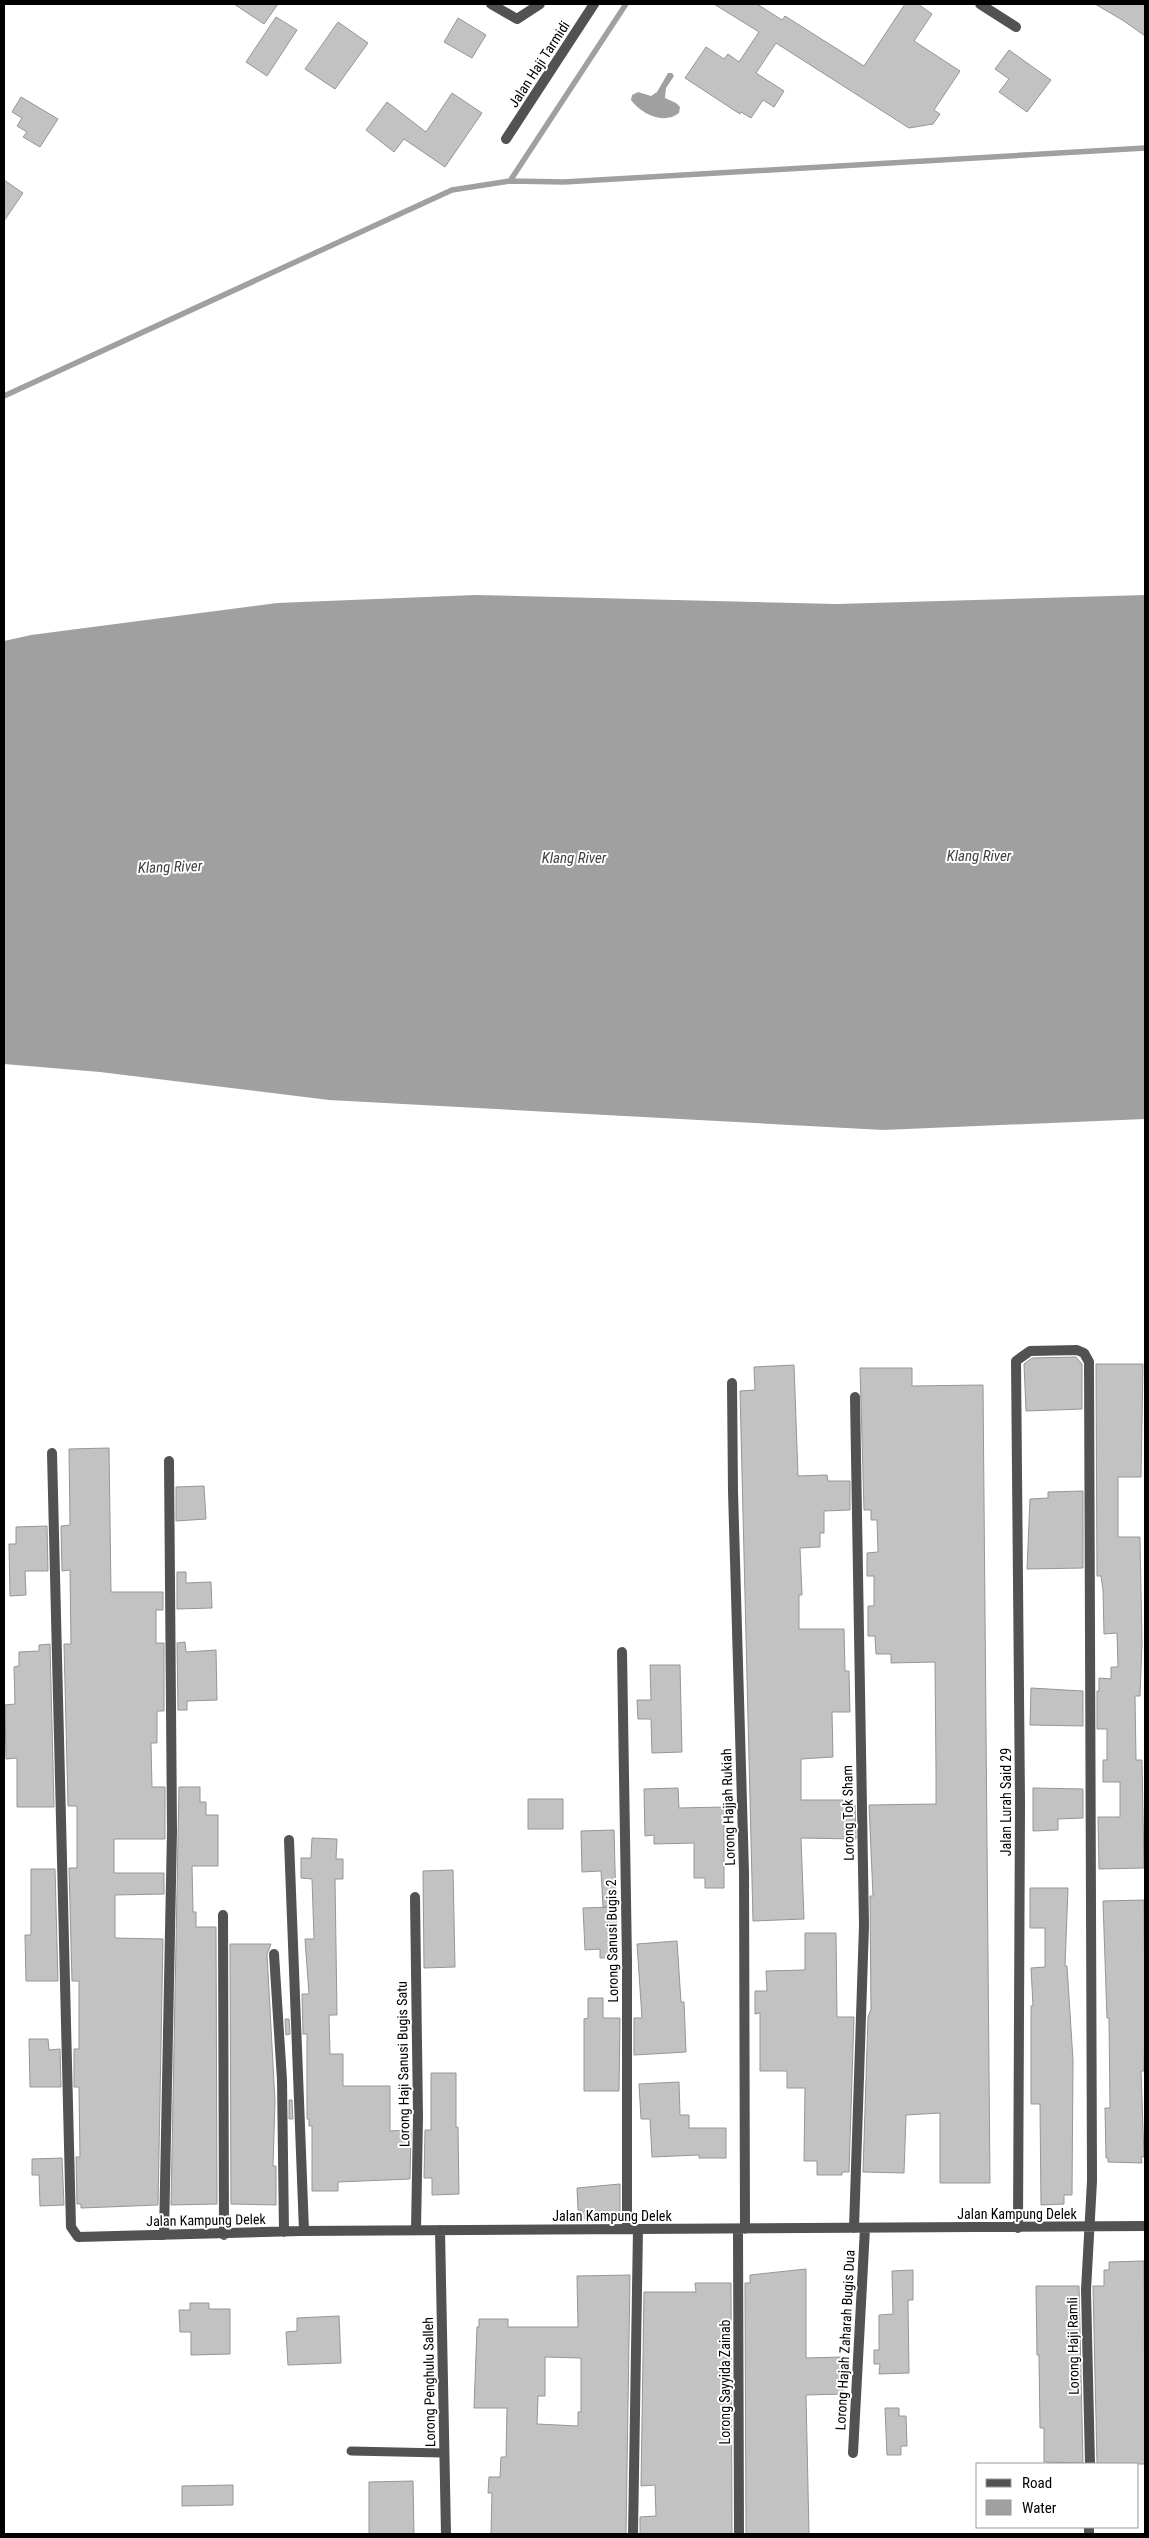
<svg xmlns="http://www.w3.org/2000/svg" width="1149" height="2538" viewBox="0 0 1149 2538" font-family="'Roboto Condensed',sans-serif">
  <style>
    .water { fill: #a0a0a0 }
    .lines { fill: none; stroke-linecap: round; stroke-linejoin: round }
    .stream { stroke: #a0a0a0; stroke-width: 5.5 }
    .building { fill: #c2c2c2; stroke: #969696; fill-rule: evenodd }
    .service { stroke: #525252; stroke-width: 9 }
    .minor { stroke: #525252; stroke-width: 10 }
    .tertiary { stroke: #525252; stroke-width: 10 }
    .labels { text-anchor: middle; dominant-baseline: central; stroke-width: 4; stroke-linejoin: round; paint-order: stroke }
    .street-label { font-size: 14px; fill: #000; stroke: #fff }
    .water-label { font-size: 15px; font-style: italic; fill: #414141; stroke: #fff }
  </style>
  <rect width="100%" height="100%" fill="#fff"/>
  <!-- water -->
  <path class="water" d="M668 73H672L674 76 666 88 665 98 676 103 680 107 679 113C664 125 641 114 631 100L632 95 638 92 651 96 657 92Z
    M475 595 837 604 1145 595V1119L883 1130 329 1100 100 1072 4 1064V641L31 635 277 603Z"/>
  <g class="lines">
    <!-- stream -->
    <path class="stream" d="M510 181 626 4
      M4 396 452 190 510 181 564 182 1145 148"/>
  </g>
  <!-- building -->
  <path class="building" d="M234 4H278L264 24Z
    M714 4H757L782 20 785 16 864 66 905 4H918L932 14 914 41 960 71 934 110 940 114 933 124 909 128 776 43 756 73 784 91 774 107 763 100 751 118 741 112 740 114 685 78 706 47 724 59 728 54 739 62 759 32Z
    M1095 4H1145V36L1124 21Z
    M276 17 297 30 267 76 246 62Z
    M458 18 486 35 472 58 444 42Z
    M338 22 368 43 335 89 305 69Z
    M1009 50 1051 80 1027 112 999 92 1009 79 995 69Z
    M452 93 482 113 445 167 404 139 394 152 366 130 387 102 426 132Z
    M21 97 58 119 40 147 23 137 27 132 17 126 22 118 12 112Z
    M4 180 23 193 4 221Z
    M1076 1357 1082 1364V1409L1026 1411 1024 1364 1032 1358Z
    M1096 1364H1143L1141 1477H1118V1537H1140L1142 1643 1140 1696H1135L1136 1760H1142L1144 1868 1099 1869 1098 1817H1120V1782H1103V1760H1107V1729H1097V1691H1099V1678L1111 1679V1667H1118L1117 1633 1104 1634 1103 1590 1101 1576H1097Z
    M794 1365 798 1476 827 1475 828 1481H850V1510L824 1511V1533H820V1547L800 1548 802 1595H799V1629H844L845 1671H849L850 1712H832L833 1757 801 1759V1800H851V1805H855L856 1839 801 1838 804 1919 753 1921 740 1391 755 1390 754 1367Z
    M860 1368H912V1386L983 1385 990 2183H940V2113L906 2115 904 2173 863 2172 868 2017 871 2009 870 1896H873L869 1805 936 1804V1770L935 1662 891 1663V1654H876L875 1636H868V1606H874V1576H867V1553L878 1552 877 1520H871V1510H864Z
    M109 1448 111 1592H163V1610H156V1643H164V1711H157V1743H151L152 1787H165V1839H114V1873H164V1894L115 1895V1938L163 1939 158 2205 81 2208V2204H77L76 2157H80L79 2087H74V2049H79V1981H72L69 1868H77V1806H68L64 1644H71L70 1570 62 1571 61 1526 70 1525 69 1449Z
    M204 1486 206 1519 176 1521V1487Z
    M1083 1491V1568L1027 1569 1030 1499 1048 1498V1492Z
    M47 1526 48 1571H25L26 1595 10 1596 9 1544H16V1527Z
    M177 1572H186V1583L211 1582 212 1608 177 1609Z
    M185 1642 186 1652 216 1650 217 1700 187 1701V1710H178L177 1643Z
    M50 1644 54 1807H17V1758L6 1759 5 1705 15 1704 14 1667 19 1666V1652L39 1651V1645Z
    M650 1665H680L682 1752 652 1753 651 1719H638L637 1700H651Z
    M1031 1688 1083 1691V1726L1030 1725Z
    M179 1787H200V1802H206V1815H218V1866H192L193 1912H196V1927H216L217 2204 171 2205Z
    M678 1788 679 1808 724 1807V1888H705V1878H694V1843L654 1844V1835L645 1836 644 1789Z
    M1033 1788 1083 1789V1818L1058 1819V1830L1033 1831Z
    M528 1799H563V1829H528Z
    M614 1830 616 1906 603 1907 601 1871 582 1872 581 1831Z
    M312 1838 337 1839 336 1859H343V1879H335L337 2015H329L330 2054H343V2086H390V2131L411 2130 410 2179 338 2182V2191H312V2126H309V2119H307V2034H303L302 1994H309L305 1939H314L312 1879 301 1878V1858H311Z
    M31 1869H55L58 1981H26L25 1935H31Z
    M453 1870 455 1967 424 1968 423 1871Z
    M1030 1888H1068L1065 1966H1067L1073 2060 1072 2195H1064V2204L1041 2205 1040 2104H1031V2006H1033L1031 1968 1045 1967V1928H1030Z
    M1144 1900 1145 2025 1144 2071H1141L1144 2157H1141L1142 2163 1108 2162V2158H1106L1105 2108H1110L1109 2018H1107L1103 1901Z
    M616 1907 618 1957 600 1958V1949L585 1950 583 1908Z
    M805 1933H836L837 2017H854L849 2172H842V2175H817V2161H804L805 2088H787V2071H760V2013L755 2014V1991H767L766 1971 805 1970Z
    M677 1941 681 2002H684L686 2052 634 2055V2018H642L637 1944Z
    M230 1944H271L267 1954 275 2101 273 2166H276V2205L231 2204Z
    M588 1998H603V2018H620L619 2091H584V2019L588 2018Z
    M285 2019H289L290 2034 286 2035Z
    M29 2039H48L49 2050 60 2049 61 2087H30Z
    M431 2073H456V2127H458L459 2194 432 2195V2178H424L425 2130H431Z
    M679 2082 680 2115H689V2128H726V2158H699V2155L652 2157 650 2119H641L639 2084Z
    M289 2100H292L293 2119H289Z
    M62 2158 64 2205 40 2206 39 2175H32V2159Z
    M620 2184V2219H582L581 2210H578L577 2188Z
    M1144 2261 1145 2464H1101L1097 2463 1093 2286H1104V2270H1109V2262Z
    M806 2269V2358L842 2357 843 2394 806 2395 809 2534H746L745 2283H750V2275Z
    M913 2270V2300H908L909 2373 879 2374 880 2364H874V2350H879V2315L893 2314 892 2271Z
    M630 2275 626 2534H491L492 2493H488L489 2477H500L501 2457H506L507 2408H474L477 2327H479V2319H508V2327H578L577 2276ZM545 2357 581 2358V2412H578V2426L537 2424 538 2396H545Z
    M695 2283H731L732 2534H640V2517L656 2516 655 2485 641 2486 644 2292H696Z
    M1036 2286H1079L1083 2463 1044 2462V2428H1040L1039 2355H1037Z
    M190 2303H209V2309H230V2354L191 2355V2332H180L179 2310H190Z
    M339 2316 341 2363 288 2365 286 2332 297 2331V2318Z
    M885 2408H899V2416H906L907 2446H901V2455H887Z
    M413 2481 414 2534H369V2482Z
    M233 2485V2505L182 2506V2486Z"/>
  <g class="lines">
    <!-- service -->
    <path class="service" d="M351 2451 443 2453"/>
    <!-- minor -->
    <path class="minor" d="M491 4 517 19 540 4
      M980 4 1016 27
      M732 1383 733 1491 744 1872 745 2229
      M52 1453 71 2227 78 2237 300 2231 1145 2226
      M622 1652 627 1961V2229
      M289 1840 304 2231
      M415 1897 418 2117 416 2230
      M223 1915 224 2235
      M274 1954 282 2080 284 2232
      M854 2228 864 1926 855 1397
      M1018 2228 1020 1803 1016 1361 1030 1351 1077 1350 1084 1353 1089 1362 1092 2181 1086 2290 1090 2464
      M738 2229 739 2534
      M440 2230 446 2534
      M164 2235 172 1831 169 1461
      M853 2453 865 2228
      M633 2534 638 2229
      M1089 2534V2527"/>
    <!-- tertiary -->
    <path class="tertiary" d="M506 139 594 4"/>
  </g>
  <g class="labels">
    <!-- street labels -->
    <g class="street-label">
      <text transform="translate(539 64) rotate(-57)">Jalan Haji Tarmidi</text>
      <text transform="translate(1006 1802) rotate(-90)">Jalan Lurah Said 29</text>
      <text transform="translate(728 1807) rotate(-92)">Lorong Hajjah Rukiah</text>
      <text transform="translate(848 1813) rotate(-91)">Lorong Tok Sham</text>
      <text transform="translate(612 1941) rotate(-91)">Lorong Sanusi Bugis 2</text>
      <text transform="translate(403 2064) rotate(-91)">Lorong Haji Sanusi Bugis Satu</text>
      <text x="1017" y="2214">Jalan Kampung Delek</text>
      <text x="612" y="2216">Jalan Kampung Delek</text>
      <text transform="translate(206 2220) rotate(-1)">Jalan Kampung Delek</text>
      <text transform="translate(845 2340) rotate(-87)">Lorong Hajah Zaharah Bugis Dua</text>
      <text transform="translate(1073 2346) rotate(-91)">Lorong Haji Ramli</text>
      <text transform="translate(429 2382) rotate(-91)">Lorong Penghulu Salleh</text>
      <text transform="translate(725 2382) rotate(-90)">Lorong Sayyida Zainab</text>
    </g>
    <!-- water labels -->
    <g class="water-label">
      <text x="979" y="856">Klang River</text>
      <text x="574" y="858">Klang River</text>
      <text transform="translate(170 867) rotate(-2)">Klang River</text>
    </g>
  </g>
  <!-- border -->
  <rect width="1149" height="2538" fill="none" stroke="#000000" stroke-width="10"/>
  <!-- legend -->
  <rect x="976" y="2463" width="162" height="65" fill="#ffffff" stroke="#999999"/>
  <rect x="986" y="2479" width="25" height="8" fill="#525252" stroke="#999999"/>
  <text x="1022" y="2488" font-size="15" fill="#000000">Road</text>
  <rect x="986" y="2500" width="25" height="15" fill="#a0a0a0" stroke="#999999"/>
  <text x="1022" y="2513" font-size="15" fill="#000000">Water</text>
</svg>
